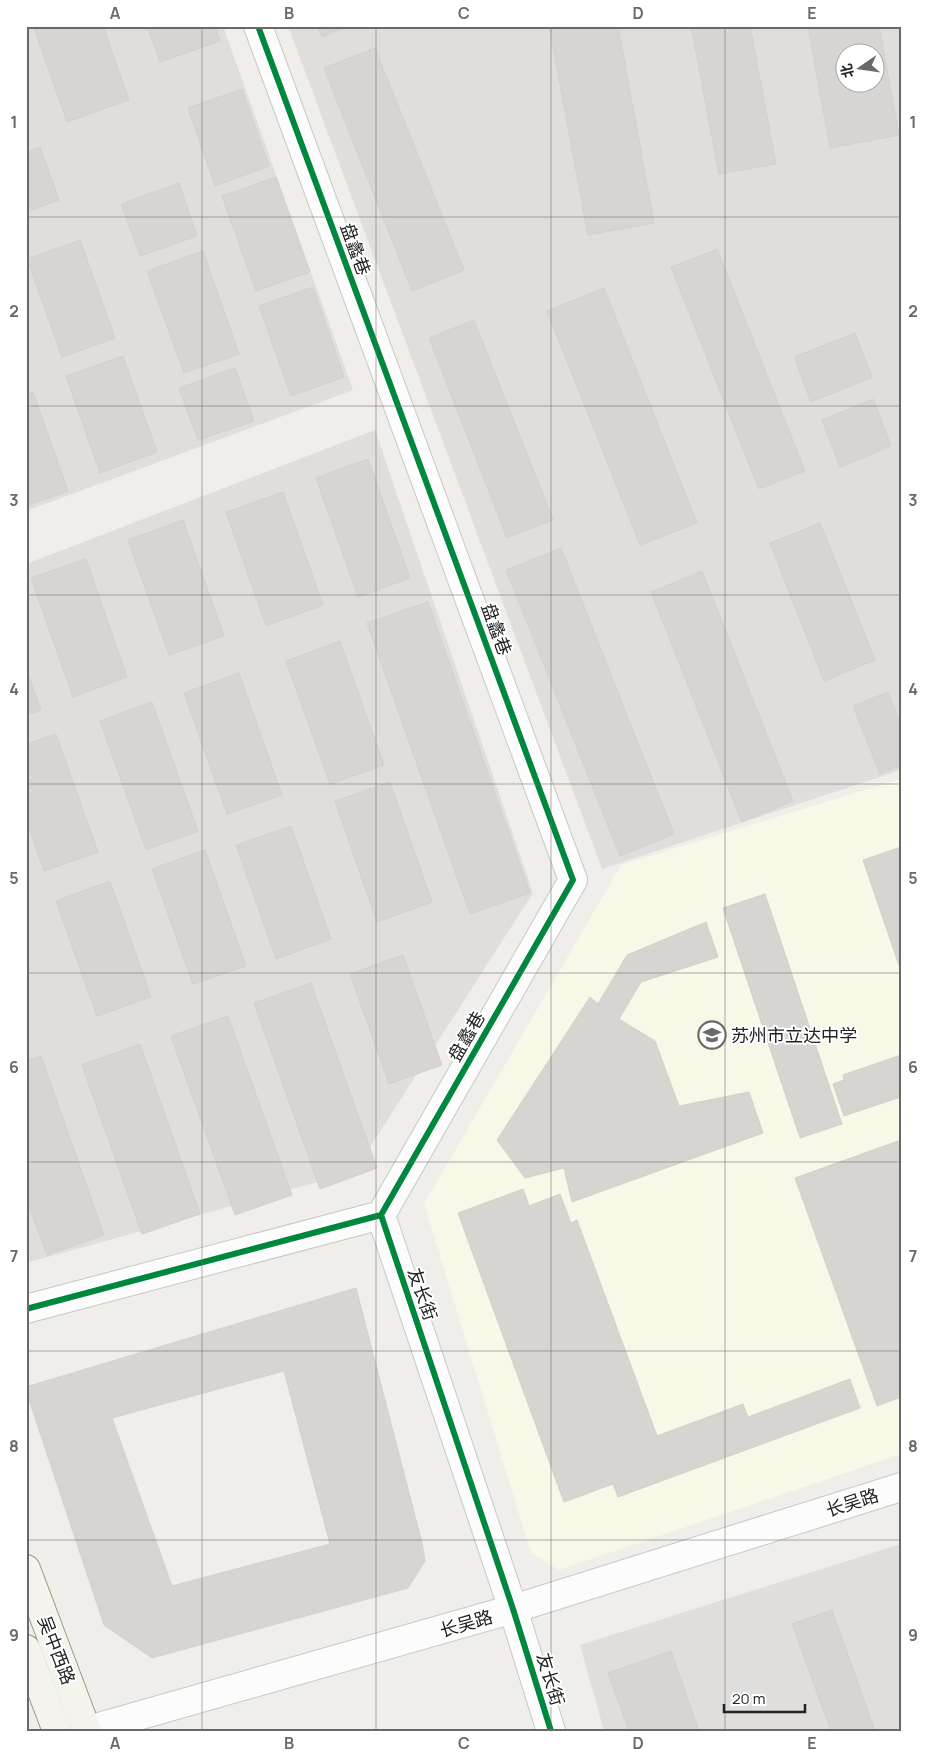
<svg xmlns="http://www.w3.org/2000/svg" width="927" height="1757" viewBox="0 0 927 1757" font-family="Manrope,'Noto Sans SC',sans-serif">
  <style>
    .residential { fill: #dfdedc; fill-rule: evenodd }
    .education { fill: #f8f7e8 }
    .building { fill: #d7d4d2; stroke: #d3d0cc; fill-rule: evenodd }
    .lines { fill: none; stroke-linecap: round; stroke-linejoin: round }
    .minor-casing { stroke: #c9c8c7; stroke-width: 30 }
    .tertiary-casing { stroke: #c9c8c7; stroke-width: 30 }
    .secondary-casing { stroke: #999a82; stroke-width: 30 }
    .minor { stroke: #fdfcfc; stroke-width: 28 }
    .tertiary { stroke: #fdfcfc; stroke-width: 28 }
    .secondary { stroke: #f4f4ed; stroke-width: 28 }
    .cycleway-casing { stroke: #fff; stroke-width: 9 }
    .cycleway { stroke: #00873e; stroke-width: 6 }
    .grid { fill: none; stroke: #6a6968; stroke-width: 1; stroke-opacity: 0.55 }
    .labels { text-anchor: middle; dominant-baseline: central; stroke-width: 4; stroke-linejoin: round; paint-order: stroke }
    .street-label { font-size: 18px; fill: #222; stroke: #fff }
    .poi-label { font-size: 18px; fill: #222; stroke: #fff; text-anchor: start }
    .neatline { fill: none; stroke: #6a6968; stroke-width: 2 }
    .grid-label { font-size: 16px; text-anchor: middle; font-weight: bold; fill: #6a6968 }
  </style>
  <rect width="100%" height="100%" fill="#f0eeeb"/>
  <!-- residential -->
  <path class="residential" d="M26 26H223L353 390 26 511Z
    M288 26H901V770L602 869ZM844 52H874V82H844Z
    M375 430 533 893 354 1172 26 1263V564Z
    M901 1544V1731H604L580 1645Z"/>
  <!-- education -->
  <path class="education" d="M901 779V1454L559 1570 531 1553 424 1204 621 865Z"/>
  <!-- building -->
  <path class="building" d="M39 26H103L129 100 67 122 34 28Z
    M147 26H215L220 41 160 62Z
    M317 26H349L322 37Z
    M549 26H618L654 223 588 235Z
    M691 26H750L776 164 719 174Z
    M808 26H879L899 135 830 148ZM844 52H874V82H844Z
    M375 48 464 270 412 291 324 68Z
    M242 89 269 166 215 186 188 108Z
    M40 147 59 200 26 212V152Z
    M276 177 310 272 256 291 222 196Z
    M179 183 197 236 140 256 121 204Z
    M80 240 115 338 62 357 27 259Z
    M717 249 805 471 759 489 671 267Z
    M203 251 239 354 184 373 147 271Z
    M313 287 344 377 291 396 259 306Z
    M604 288 697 523 640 545 547 311Z
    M474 320 553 520 507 538 429 338Z
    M855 333 872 377 811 402 794 357Z
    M123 356 157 452 100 473 66 376Z
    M235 368 254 421 198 440 179 388Z
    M33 392 68 491 26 506V395Z
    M873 399 891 446 840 467 822 420Z
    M368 459 410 578 358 597 316 478Z
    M283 492 323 605 266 626 226 512Z
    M183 520 224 636 169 655 128 540Z
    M820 523 875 660 824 681 770 543Z
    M561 548 674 834 620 856 506 570Z
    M86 559 127 677 73 697 31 578Z
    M702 571 793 801 742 822 651 592Z
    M428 602 530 893 470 914 367 623Z
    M340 641 384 765 330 784 286 661Z
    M26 669 41 710 26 715Z
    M239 673 282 795 227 814 184 693Z
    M888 692 901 724V765L880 774 853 706Z
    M152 702 198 831 146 850 100 721Z
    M56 734 98 852 44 871 26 820V744Z
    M390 782 432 902 377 922 335 801Z
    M291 826 331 939 276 959 236 845Z
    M901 847V971L863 860Z
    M205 850 246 966 193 984 152 869Z
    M110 881 151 997 97 1016 56 901Z
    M765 894 842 1124 800 1138 723 908Z
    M706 922 718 957 641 982 619 1019 655 1041 679 1106 749 1092 763 1133 572 1202 564 1168 525 1178 497 1140 590 997 598 1004 627 955Z
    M403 955 442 1065 389 1084 350 974Z
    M311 983 377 1168 320 1189 254 1003Z
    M228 1016 292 1195 235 1215 171 1036Z
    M140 1044 200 1214 142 1234 82 1065Z
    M901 1055V1097L844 1116 833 1084 844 1080 843 1075Z
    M41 1056 104 1235 47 1255 26 1198V1061Z
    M901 1140V1397L877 1406 795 1178Z
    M523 1189 529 1206 560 1194 571 1223 577 1220 657 1436 743 1404 748 1417 850 1379 860 1408 618 1497 613 1484 564 1502 458 1213Z
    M356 1288 422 1543 425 1561 408 1588 152 1658 104 1625 26 1391V1387ZM284 1371 330 1544 172 1586 112 1418Z
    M832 1610 875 1731H831L792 1624Z
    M671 1651 699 1731H629L608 1673Z"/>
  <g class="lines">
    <!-- minor casing -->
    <g class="minor-casing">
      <path id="minor" d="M258 26 573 880 381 1215
        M26 1309 381 1215 513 1609 551 1731"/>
    </g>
    <!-- tertiary casing -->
    <g class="tertiary-casing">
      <path id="tertiary" d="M85 1731 513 1609 901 1487"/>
    </g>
    <!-- secondary casing -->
    <g class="secondary-casing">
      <path id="secondary" d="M26 1569 87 1731
        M26 1649 57 1731"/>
    </g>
    <!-- minor -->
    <use href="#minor" class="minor"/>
    <!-- tertiary -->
    <use href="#tertiary" class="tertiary"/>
    <!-- secondary -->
    <use href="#secondary" class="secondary"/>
    <!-- cycleway casing -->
    <g class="cycleway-casing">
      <path id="cycleway" d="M258 26 573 880 381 1215
        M26 1309 381 1215 513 1609 551 1731"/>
    </g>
    <!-- cycleway -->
    <use href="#cycleway" class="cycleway"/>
  </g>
  <!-- grid -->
  <path class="grid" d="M202 26V1731M376 26V1731M551 26V1731M725 26V1731M26 217H901M26 406H901M26 595H901M26 784H901M26 973H901M26 1162H901M26 1351H901M26 1540H901"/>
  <!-- icons -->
  <defs>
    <g id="school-ring" transform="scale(1.4375)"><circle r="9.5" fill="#fff" stroke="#6a6968" stroke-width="1.5"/><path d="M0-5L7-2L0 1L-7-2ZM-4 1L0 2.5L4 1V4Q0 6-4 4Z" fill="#6a6968"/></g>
  </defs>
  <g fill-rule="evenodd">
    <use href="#school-ring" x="712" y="1035"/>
  </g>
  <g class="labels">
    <!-- street labels -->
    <g class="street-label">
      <text transform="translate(356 249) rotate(70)">盘蠡巷</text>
      <text transform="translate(497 629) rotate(70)">盘蠡巷</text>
      <text transform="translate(466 1036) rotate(-60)">盘蠡巷</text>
      <text transform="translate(423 1294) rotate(71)">友长街</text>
      <text transform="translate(852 1502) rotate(-18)">长吴路</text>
      <text transform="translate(466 1623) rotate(-16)">长吴路</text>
      <text transform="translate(57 1650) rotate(69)">吴中西路</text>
      <text transform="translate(551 1679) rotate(73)">友长街</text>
    </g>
    <!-- poi labels -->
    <g class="poi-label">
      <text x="731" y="1035">苏州市立达中学</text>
    </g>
  </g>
  <!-- border -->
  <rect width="927" height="1757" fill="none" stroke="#ffffff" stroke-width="55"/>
  <!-- north arrow -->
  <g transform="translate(860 68) rotate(257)"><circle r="24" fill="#ffffff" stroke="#a7a7a7"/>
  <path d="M0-4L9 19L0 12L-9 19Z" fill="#6a6968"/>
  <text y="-8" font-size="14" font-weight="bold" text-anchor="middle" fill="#222222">北</text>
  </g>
  <!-- scale -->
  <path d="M724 1704v8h81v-8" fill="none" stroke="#222222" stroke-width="2.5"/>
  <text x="732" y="1704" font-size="15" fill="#222222" stroke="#ffffff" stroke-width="4" paint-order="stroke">20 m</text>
  <rect x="28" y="28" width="872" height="1702" class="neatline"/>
  <g class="grid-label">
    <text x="115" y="19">A</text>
    <text x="289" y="19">B</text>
    <text x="464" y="19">C</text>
    <text x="638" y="19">D</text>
    <text x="812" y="19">E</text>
    <text x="14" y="128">1</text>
    <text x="913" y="128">1</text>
    <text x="14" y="317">2</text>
    <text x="913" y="317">2</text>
    <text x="14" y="506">3</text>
    <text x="913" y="506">3</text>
    <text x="14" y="695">4</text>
    <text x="913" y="695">4</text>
    <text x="14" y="884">5</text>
    <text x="913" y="884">5</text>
    <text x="14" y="1073">6</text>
    <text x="913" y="1073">6</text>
    <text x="14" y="1262">7</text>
    <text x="913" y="1262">7</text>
    <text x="14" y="1452">8</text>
    <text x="913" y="1452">8</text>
    <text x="14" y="1641">9</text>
    <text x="913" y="1641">9</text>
    <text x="115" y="1749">A</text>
    <text x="289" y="1749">B</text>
    <text x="464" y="1749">C</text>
    <text x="638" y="1749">D</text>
    <text x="812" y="1749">E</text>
  </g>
</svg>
